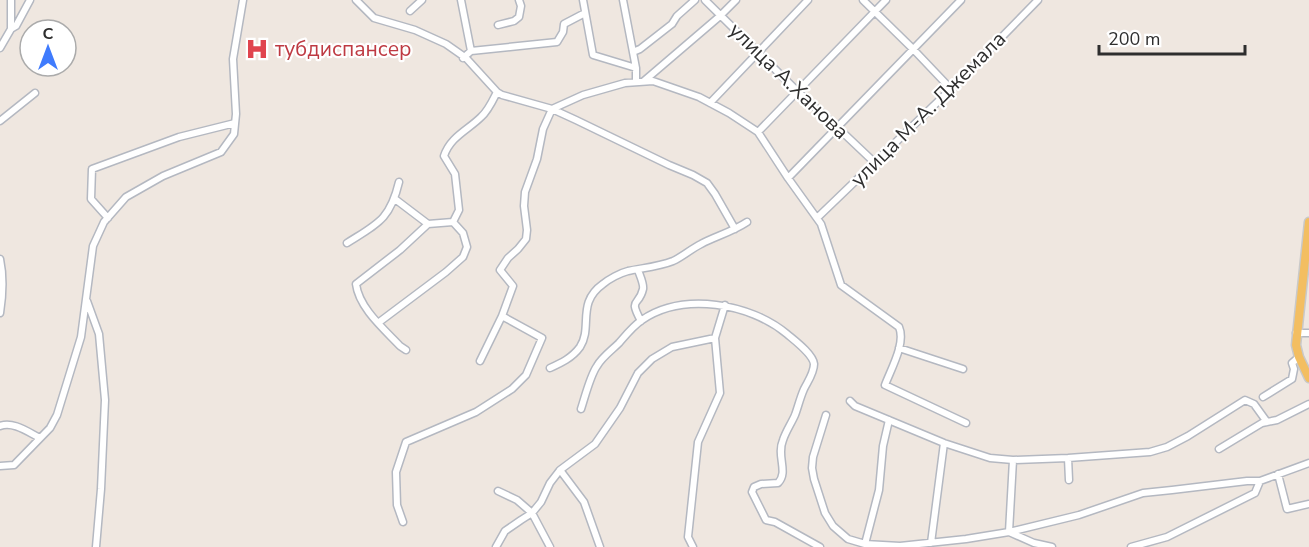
<svg xmlns="http://www.w3.org/2000/svg" width="1309" height="547" viewBox="0 0 1309 547" font-family="'Nunito Sans',sans-serif">
  <style>
    .lines { fill: none; stroke-linecap: round; stroke-linejoin: round }
    .minor-casing { stroke: #b4b8c1; stroke-width: 9 }
    .major-casing { stroke: #c9c9c9; stroke-width: 11 }
    .minor { stroke: #fff; stroke-width: 6 }
    .major { stroke: #f3be61; stroke-width: 8 }
    .labels { text-anchor: middle; dominant-baseline: central; stroke-width: 4.5; stroke-linejoin: round; paint-order: stroke }
    .health-label { font-size: 21px; fill: #be3a42; stroke: #fff; text-anchor: start }
    .street-label { font-size: 21px; fill: #2e2e2e; stroke: #fff }
  </style>
  <rect width="100%" height="100%" fill="#efe7e0"/>
  <g class="lines">
    <!-- minor casing -->
    <g class="minor-casing">
      <path id="minor" d="M11 0V29L16 26 30 0
        M356 0 374 18 415 30 446 44 466 58 497 92 502 95 552 109 576 120 669 165 693 175 707 183 715 194 735 229
        M461 0 471 51
        M583 0 593 55 636 68
        M623 0 636 68V82
        M705 0 797 91 837 127 875 163
        M863 0 913 49 951 89
        M410 11 422 0
        M498 25 514 21 519 17 521 6 519 0
        M0 48 11 29
        M633 52 640 49 672 24 677 16 695 0
        M463 58 471 51 557 42 563 32 564 24 585 13
        M644 81 720 16 736 0
        M710 103 808 0
        M552 109 583 95 625 83 653 81 699 97 729 113 758 132 788 178 821 224 841 285 899 327C906 343 891 369 885 385L966 423
        M0 121 35 93
        M758 132 886 0
        M788 178 961 0
        M395 199 428 224 453 222
        M108 218 91 199 92 169 179 137 235 123
        M817 218 951 89 1038 0
        M453 222 459 210 455 174 444 156C450 137 468 130 481 117 488 111 493 100 497 92
        M347 243C377 224 390 220 399 182
        M0 259C4 278 3 294 0 313
        M638 270C640 276 644 284 643 289 639 307 628 297 641 321
        M87 301 99 334 105 400 101 489 96 547
        M378 323 446 272 463 257 467 247 463 233 453 222
        M1296 333H1309
        M899 348 963 369
        M406 350 400 346C384 329 359 308 356 284L400 250 428 224
        M480 361 502 316 513 286 500 270 508 258 518 249 526 239 527 230 524 206 525 192 537 159 543 129 552 109
        M550 368C561 363 572 358 580 347 593 327 576 303 603 284 609 279 620 273 628 271 642 268 658 267 673 261 682 257 691 249 701 244 716 236 732 232 747 222
        M1263 397 1292 379 1294 369 1292 363 1299 357
        M850 401 855 406 944 443 990 458 1013 460 1068 458 1150 452 1167 447 1188 436 1245 400 1254 404 1267 422
        M581 409C585 397 590 376 597 366 602 357 612 350 619 343 626 335 633 326 642 320 683 292 750 303 787 334 794 340 813 354 814 364 814 373 808 381 804 389 800 398 798 407 795 415 791 424 786 431 783 440 776 456 789 472 778 483L761 484 754 487 752 492 766 520 775 522 820 547
        M826 415 813 457 812 468 814 479 825 513 833 526 848 539 865 544 900 546 966 539 1009 532 1034 543 1052 547
        M0 426C13 421 28 432 40 438
        M1219 449 1262 423 1277 420 1309 404
        M1068 458 1069 480
        M1013 460 1009 532 1079 515 1143 493 1172 490 1247 481H1260
        M0 466 14 465 50 428 57 415 81 337 93 246 104 222 126 197 163 176 221 152 234 134 236 114 233 59 243 0
        M560 470 584 502 600 547
        M1278 474 1287 509 1309 504
        M498 491 517 500 532 513 550 547
        M403 522 397 505 396 472 406 442 476 412 512 389 526 375 542 338 502 316
        M931 543 944 443
        M865 544 879 490 883 446 889 420
        M496 547 505 531 521 520 532 513 541 502 550 483 560 470 595 444 620 408 638 373 652 359 672 347 715 338 725 305
        M693 547 688 537 698 442 720 393 715 338
        M1131 547 1167 537 1255 493 1260 481 1309 463"/>
    </g>
    <!-- major casing -->
    <g class="major-casing">
      <path id="major" d="M1309 222 1296 345 1299 357 1309 378"/>
    </g>
    <!-- minor -->
    <use href="#minor" class="minor"/>
    <!-- major -->
    <use href="#major" class="major"/>
  </g>
  <!-- icons -->
  <defs>
    <g id="hospital-bare" transform="scale(1.8)"><path d="M-5-5h3v3.5h4V-5h3V5h-3V1.5h-4V5h-3Z" fill="#e0444e" stroke="#fff" stroke-width="2.5" paint-order="stroke"/></g>
  </defs>
  <g fill-rule="evenodd">
    <use href="#hospital-bare" x="257" y="49"/>
  </g>
  <g class="labels">
    <!-- health labels -->
    <g class="health-label">
      <text x="275" y="49">тубдиспансер</text>
    </g>
    <!-- street labels -->
    <g class="street-label">
      <text transform="translate(789 81) rotate(44)">улица А.Ханова</text>
      <text transform="translate(928 109) rotate(-45)">улица М-А. Джемала</text>
    </g>
  </g>
  <!-- north arrow -->
  <g transform="translate(48 48)"><circle r="28" fill="#ffffff" stroke="#ababab" stroke-width="1.5"/>
  <path d="M0-4.5L10 22L0 15L-10 22Z" fill="#3f7bfd"/>
  <text y="-9" font-size="16" font-weight="bold" text-anchor="middle" fill="#2e2e2e">С</text>
  </g>
  <!-- scale -->
  <path d="M1099 45v9h146v-9" fill="none" stroke="#2e2e2e" stroke-width="3"/>
  <text x="1108" y="45" font-size="18" fill="#2e2e2e" stroke="#ffffff" stroke-width="4.5" paint-order="stroke">200 m</text>
</svg>
